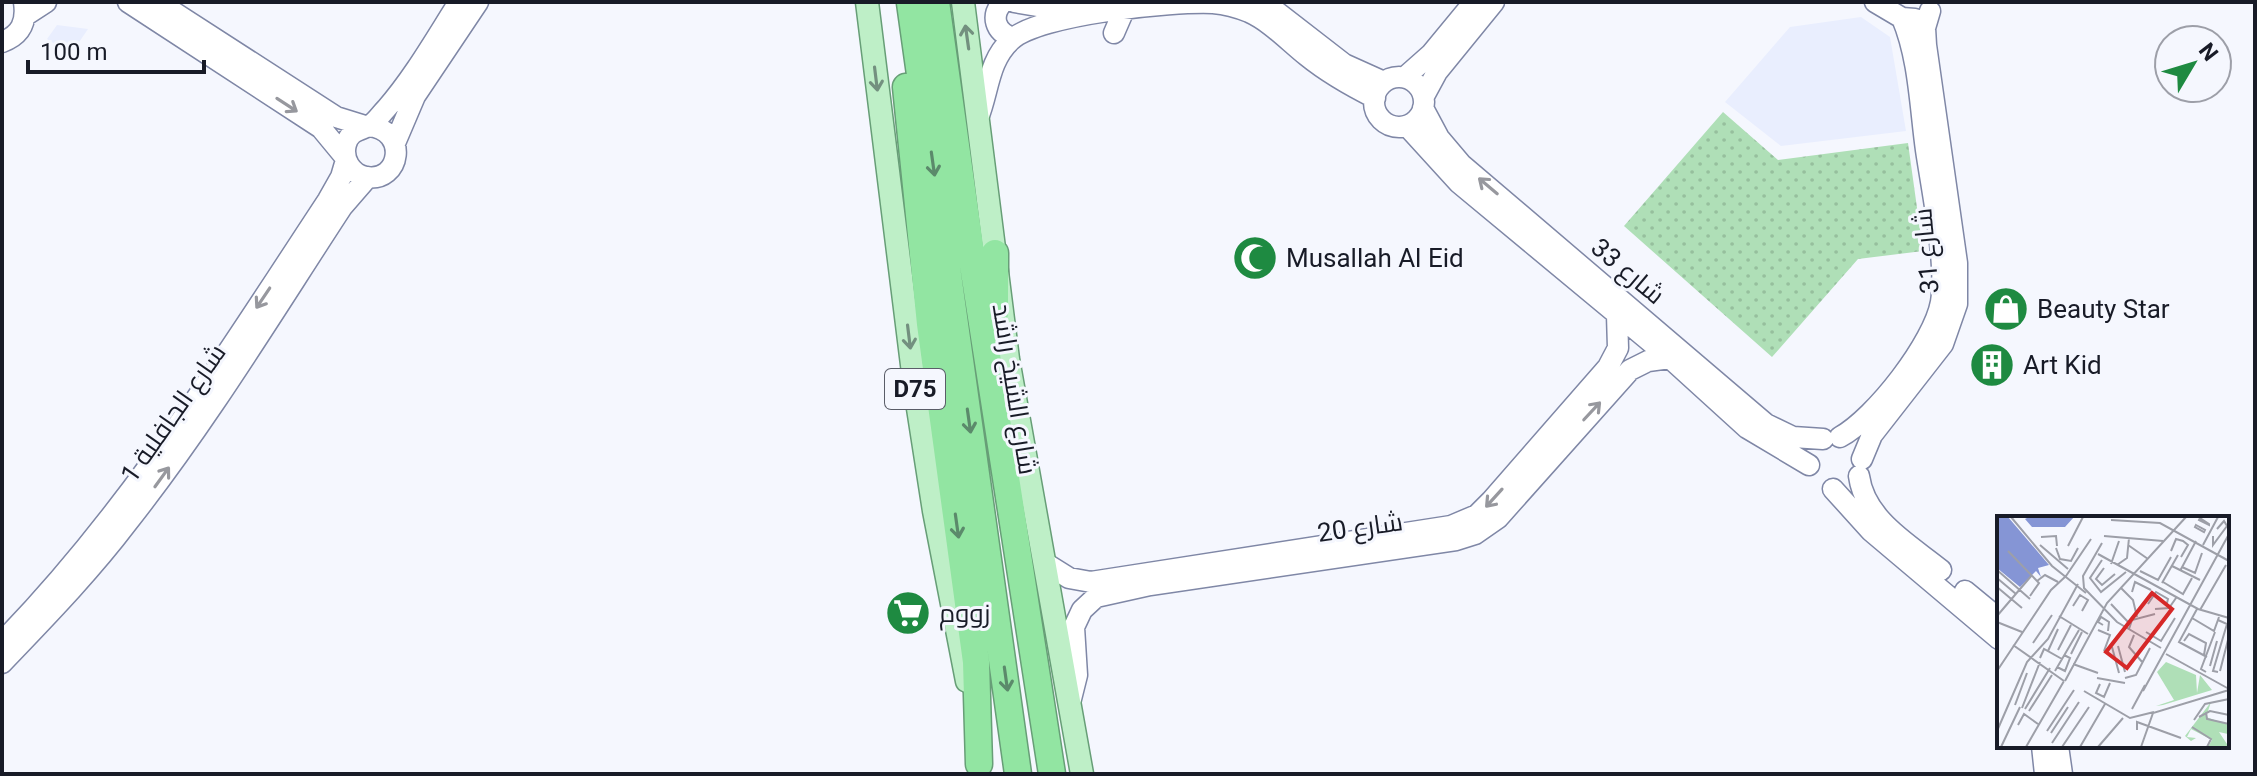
<svg xmlns="http://www.w3.org/2000/svg" width="2257" height="776" viewBox="0 0 2257 776" font-family="Roboto,Cairo,sans-serif">
  <style>
    .built { fill: #e9eefe }
    .green { fill: url(#green-dots) }
    .lines { fill: none; stroke-linecap: round; stroke-linejoin: round }
    .secondary-casing { stroke: #7f87a6; stroke-width: 23 }
    .primary-casing { stroke: #679e77; stroke-width: 25 }
    .highway-casing { stroke: #679e77; stroke-width: 29 }
    .secondary { stroke: #fff; stroke-width: 20 }
    .primary { stroke: #beefc7; stroke-width: 22 }
    .highway { stroke: #92e5a2; stroke-width: 26 }
    .oneway { stroke: #73907f }
    .oneway2 { stroke: #97989e }
    .oneway3 { stroke: #5b8a6b }
    .labels { text-anchor: middle; dominant-baseline: central; stroke-width: 6; stroke-linejoin: round; paint-order: stroke }
    .shield { fill: #f5f7fe; stroke: #5a5d68; stroke-width: 2 }
    .shield-label { font-size: 24px; font-weight: bold; fill: #181b27 }
    .street-label { font-size: 26px; fill: #181b27; stroke: #f5f7fe }
    .poi-label { font-size: 26px; fill: #181b27; stroke: #f5f7fe; text-anchor: start }
    .inset-road { fill: none; stroke: #9d9fa8; stroke-width: 2 }
    .view { fill: #d62828; fill-opacity: 0.15; stroke: #d62828; stroke-width: 4 }
    .inset-edge { fill: none; stroke: #181b27; stroke-width: 4 }
  </style>
  <defs>
    <pattern id="green-dots" width="8" height="8" patternUnits="userSpaceOnUse" patternTransform="scale(2)"><rect width="8" height="8" fill="#afdfb7"/><path d="M2 2h.1M6 6h.1" fill="none" stroke="#96bf9d" stroke-width="1.8" stroke-linecap="round"/></pattern>
  </defs>
  <rect width="100%" height="100%" fill="#f5f7fe"/>
  <!-- built -->
  <path class="built" d="M1861 17 1890 37 1906 131 1781 146 1725 102 1790 27Z
    M57 25 88 29 71 54 47 39Z"/>
  <!-- green -->
  <path class="green" d="M1723 112 1778 160 1908 143 1923 251 1858 259 1772 357 1624 226Z"/>
  <g class="lines">
    <!-- secondary casing -->
    <g class="secondary-casing">
      <path id="secondary" d="M128 2 321 128 345 157
        M158 2 336 117 365 126
        M1003 2C990 16 995 32 1013 38
        M1014 2 1043 7 1084 2
        M1264 2 1344 64 1384 82
        M1875 2 1902 18 1915 19
        M26 15 46 2
        M1114 33 1124 10
        M2 42C21 35 27 22 24 2
        M1405 77 1431 54 1474 2
        M1374 102a25 25 0 1 1 50 0a25 25 0 1 1-50 0Z
        M1424 96 1437 72 1494 2
        M1423 108 1439 138 1461 164 1766 424 1793 437 1823 439
        M978 118C989 91 988 61 1011 40 1039 14 1173 1 1213 3 1225 4 1237 7 1249 12 1271 22 1288 41 1307 56 1328 73 1351 86 1375 98
        M369 126C409 130 401 183 366 177 351 174 342 159 346 144 350 131 358 131 369 126 375 123 381 114 386 109 414 77 436 38 459 2
        M1407 126 1459 183 1670 358 1747 428 1809 465
        M395 143 415 96 478 2
        M1840 437C1875 418 1934 342 1941 302 1947 263 1932 191 1926 150 1920 107 1919 58 1902 18
        M1862 459 1872 435 1943 344 1957 304V263L1926 45 1925 28 1930 11
        M1859 476C1865 520 1909 544 1941 570
        M1833 489 1871 531 1999 639
        M1045 563 1069 578 1091 582 1451 526 1477 515 1491 501 1608 367 1618 348 1617 315
        M1965 591 1999 619
        M2 642C131 510 227 353 328 200L341 177 346 160
        M2 663C45 618 89 573 127 523 206 423 272 314 342 207L368 177
        M1071 699 1077 675 1074 627 1082 610 1096 597 1150 585 1456 540 1475 534 1498 518 1630 370 1648 361 1670 358
        M2042 746 2045 774
        M2058 746 2062 774"/>
    </g>
    <!-- primary casing -->
    <g class="primary-casing">
      <path id="primary" d="M867 2 915 389 934 511 967 681
        M963 2 1008 359 1082 774"/>
    </g>
    <!-- highway casing -->
    <g class="highway-casing">
      <path id="highway" d="M936 2 970 246 1052 774
        M910 3 1018 774
        M906 87 930 324 976 662 979 764
        M995 253V313"/>
    </g>
    <!-- secondary -->
    <use href="#secondary" class="secondary"/>
    <!-- primary -->
    <use href="#primary" class="primary"/>
    <!-- highway -->
    <use href="#highway" class="highway"/>
  </g>
  <!-- one-way arrows -->
  <defs><path id="oneway-shaft" d="M-6 0H5M1.5-3L5.5 0L1.5 3" fill="none" stroke-width="1.6" stroke-linecap="round" stroke-linejoin="round" transform="scale(2)"/></defs>
  <g class="oneway">
    <use href="#oneway-shaft" transform="translate(967 37) rotate(-98)"/>
    <use href="#oneway-shaft" transform="translate(876 79) rotate(83)"/>
    <use href="#oneway-shaft" transform="translate(909 337) rotate(83)"/>
  </g>
  <g class="oneway2">
    <use href="#oneway-shaft" transform="translate(287 105) rotate(33)"/>
    <use href="#oneway-shaft" transform="translate(1488 186) rotate(-140)"/>
    <use href="#oneway-shaft" transform="translate(263 298) rotate(124)"/>
    <use href="#oneway-shaft" transform="translate(1592 411) rotate(-47)"/>
    <use href="#oneway-shaft" transform="translate(162 477) rotate(-54)"/>
    <use href="#oneway-shaft" transform="translate(1494 498) rotate(132)"/>
  </g>
  <g class="oneway3">
    <use href="#oneway-shaft" transform="translate(933 164) rotate(82)"/>
    <use href="#oneway-shaft" transform="translate(969 421) rotate(82)"/>
    <use href="#oneway-shaft" transform="translate(957 526) rotate(82)"/>
    <use href="#oneway-shaft" transform="translate(1006 679) rotate(82)"/>
  </g>
  <!-- icons -->
  <defs>
    <g id="mosque-disc" transform="scale(2.3)"><circle r="9.5" fill="#1e8a41" stroke="#f5f7fe"/><path d="M3.5-4.9A6 6 0 1 0 3.5 4.9A5 5 0 1 1 3.5-4.9Z" fill="#fff"/></g>
    <g id="shop-disc" transform="scale(2.3)"><circle r="9.5" fill="#1e8a41" stroke="#f5f7fe"/><path d="M-5-2.5h2.3a2.7 3.5 0 0 1 5.4 0H5L5.5 6h-11ZM-1.5-2.5h3a1.5 2.3 0 0 0-3 0Z" fill="#fff"/></g>
    <g id="building-disc" transform="scale(2.3)"><circle r="9.5" fill="#1e8a41" stroke="#f5f7fe"/><path d="M-4-6H4V6H1V3H-1V6H-4ZM-2.5-4.3h1.7v1.8h-1.7ZM.8-4.3h1.7v1.8H.8ZM-2.5-1h1.7V.8h-1.7ZM.8-1h1.7V.8H.8Z" fill="#fff"/></g>
    <g id="supermarket-disc" transform="scale(2.3)"><circle r="9.5" fill="#1e8a41" stroke="#f5f7fe"/><path d="M-6-5.5h2.5l.6 2H6L4.5 2H-2.5L-4.4-4H-6ZM-1.5 3.2a1.3 1.3 0 1 0 .1 0ZM3 3.2a1.3 1.3 0 1 0 .1 0Z" fill="#fff"/></g>
  </defs>
  <g fill-rule="evenodd">
    <use href="#mosque-disc" x="1255" y="258"/>
    <use href="#shop-disc" x="2006" y="309"/>
    <use href="#building-disc" x="1992" y="365"/>
    <use href="#supermarket-disc" x="908" y="613"/>
  </g>
  <g class="labels">
    <!-- shield labels -->
    <rect class="shield" x="885" y="369" width="60" height="40" rx="6"/>
    <g class="shield-label">
      <text x="915" y="389">D75</text>
    </g>
    <!-- street labels -->
    <g class="street-label">
      <text transform="translate(1926 251) rotate(-95)">شارع 31</text>
      <text transform="translate(1628 271) rotate(40)">شارع 33</text>
      <text transform="translate(1015 389) rotate(81)">شارع الشيخ راشد</text>
      <text transform="translate(173 413) rotate(-55)">شارع الجافلية 1</text>
      <text transform="translate(1360 527) rotate(-8)">شارع 20</text>
    </g>
    <!-- poi labels -->
    <g class="poi-label">
      <text x="1286" y="258">Musallah Al Eid</text>
      <text x="2037" y="309">Beauty Star</text>
      <text x="2023" y="365">Art Kid</text>
      <text x="939" y="613">زووم</text>
    </g>
  </g>
  <!-- overview -->
  <g transform="translate(1997 516)">
    <rect width="232" height="232" fill="#f5f7fe"/>
    <path d="M169 146 199 159 200 177 203 159 215 174 166 189 159 190 177 184 160 156ZM214 186 209 201 232 209 231 218 222 216 232 231H211L215 224 194 213 190 221 199 222 194 225 188 220Z" fill="#afdfb7"/>
    <path d="M0 1H11L52 49 41 52 44 61 39 55 23 71 0 52ZM32 1H77L68 11H35L28 3Z" fill="#8595d5"/>
    <path class="inset-road" d="M14 1 55 50 89 77M203 2 212 8V9L202 4ZM114 4 163 7 232 45M199 9 208 14 207 16 198 11ZM107 20 166 25M216 20V29L230 10 227 5 220 13M44 21 59 20 60 30M105 27 86 60 87 72 120 106 164 132M43 29 71 53M131 29 151 43M206 29 221 1M71 30 86 1M59 32 63 43 74 45 81 32M11 35 42 67 33 80M174 35 179 23 186 25 191 29 184 41M101 38 201 93 232 102M105 44 93 62 104 76 129 56M114 48 122 25M120 49 130 42 132 22M175 50 203 64M185 51 198 57 205 37M107 52 99 63 105 69 118 58M0 54 33 83M143 55 161 64 174 41M183 55 199 25M69 60 94 23M0 62 19 78M40 65 48 59 61 66M166 66 186 78 195 62M165 67 181 39M0 71 25 92M124 72 136 84 140 101M135 76 138 66 154 74M114 88 132 107M151 88 159 76 171 83 170 87M76 90 83 79 91 84 85 95M158 93 172 92 179 82M200 93 182 126 210 141M203 94 229 49M0 100 35 59M62 100 91 118M195 102 217 115 222 101M0 106 25 116M106 109 101 106 104 101 112 106 111 115M132 113 135 104 158 98M101 114 113 119 107 135M149 116 164 125 178 102M137 119 132 131 146 147M187 125 192 118 209 127 207 139M36 127 55 99M16 129 67 165M121 130 128 156M115 131 122 157M61 134 74 109M51 135 61 113M74 138 85 116M169 138 232 173M43 142 47 133 65 143M76 148 101 157M213 150 220 125M60 151 68 155 73 142 67 139M0 155 54 74 69 60M58 155 82 114M223 155 232 120M209 156 204 153 218 116M221 156 216 155 230 108 221 104M100 162 128 167M128 162 139 159 153 132M68 165 110 87 189 1M103 168 99 177 107 181 113 167M87 175 133 202 157 196M146 175 232 18M18 189 30 157M25 192 43 146M28 193 53 152M135 193 148 169M32 195 55 159M209 196 210 203 232 208M202 201 213 195 232 199M197 204 208 188 232 183M21 209 27 198 41 208M195 211 214 223 210 231M140 214V206L184 222M0 215 30 146 51 123 81 68M50 215 77 174M54 217 71 191M55 227 82 186M4 231 23 191M29 231 67 165M65 231 92 191M83 231 108 188M101 231 126 202M144 231 156 197 232 174"/>
    <path class="view" d="M155 77 175 93 130 152 109 136Z"/>
    <rect width="232" height="232" class="inset-edge"/>
  </g>
  <!-- border -->
  <rect width="2257" height="776" fill="none" stroke="#181b27" stroke-width="8"/>
  <!-- north arrow -->
  <g transform="translate(2193 64) rotate(52)"><circle r="38" fill="#f5f7fe" stroke="#9d9fa8" stroke-width="2"/>
  <path d="M0-6L14 30L0 20L-14 30Z" fill="#1e8a41"/>
  <text y="-12" font-size="22" font-weight="bold" text-anchor="middle" fill="#181b27">N</text>
  </g>
  <!-- scale -->
  <path d="M28 60v12h176v-12" fill="none" stroke="#181b27" stroke-width="4"/>
  <text x="40" y="60" font-size="24" fill="#181b27" stroke="#f5f7fe" stroke-width="6" paint-order="stroke">100 m</text>
</svg>
